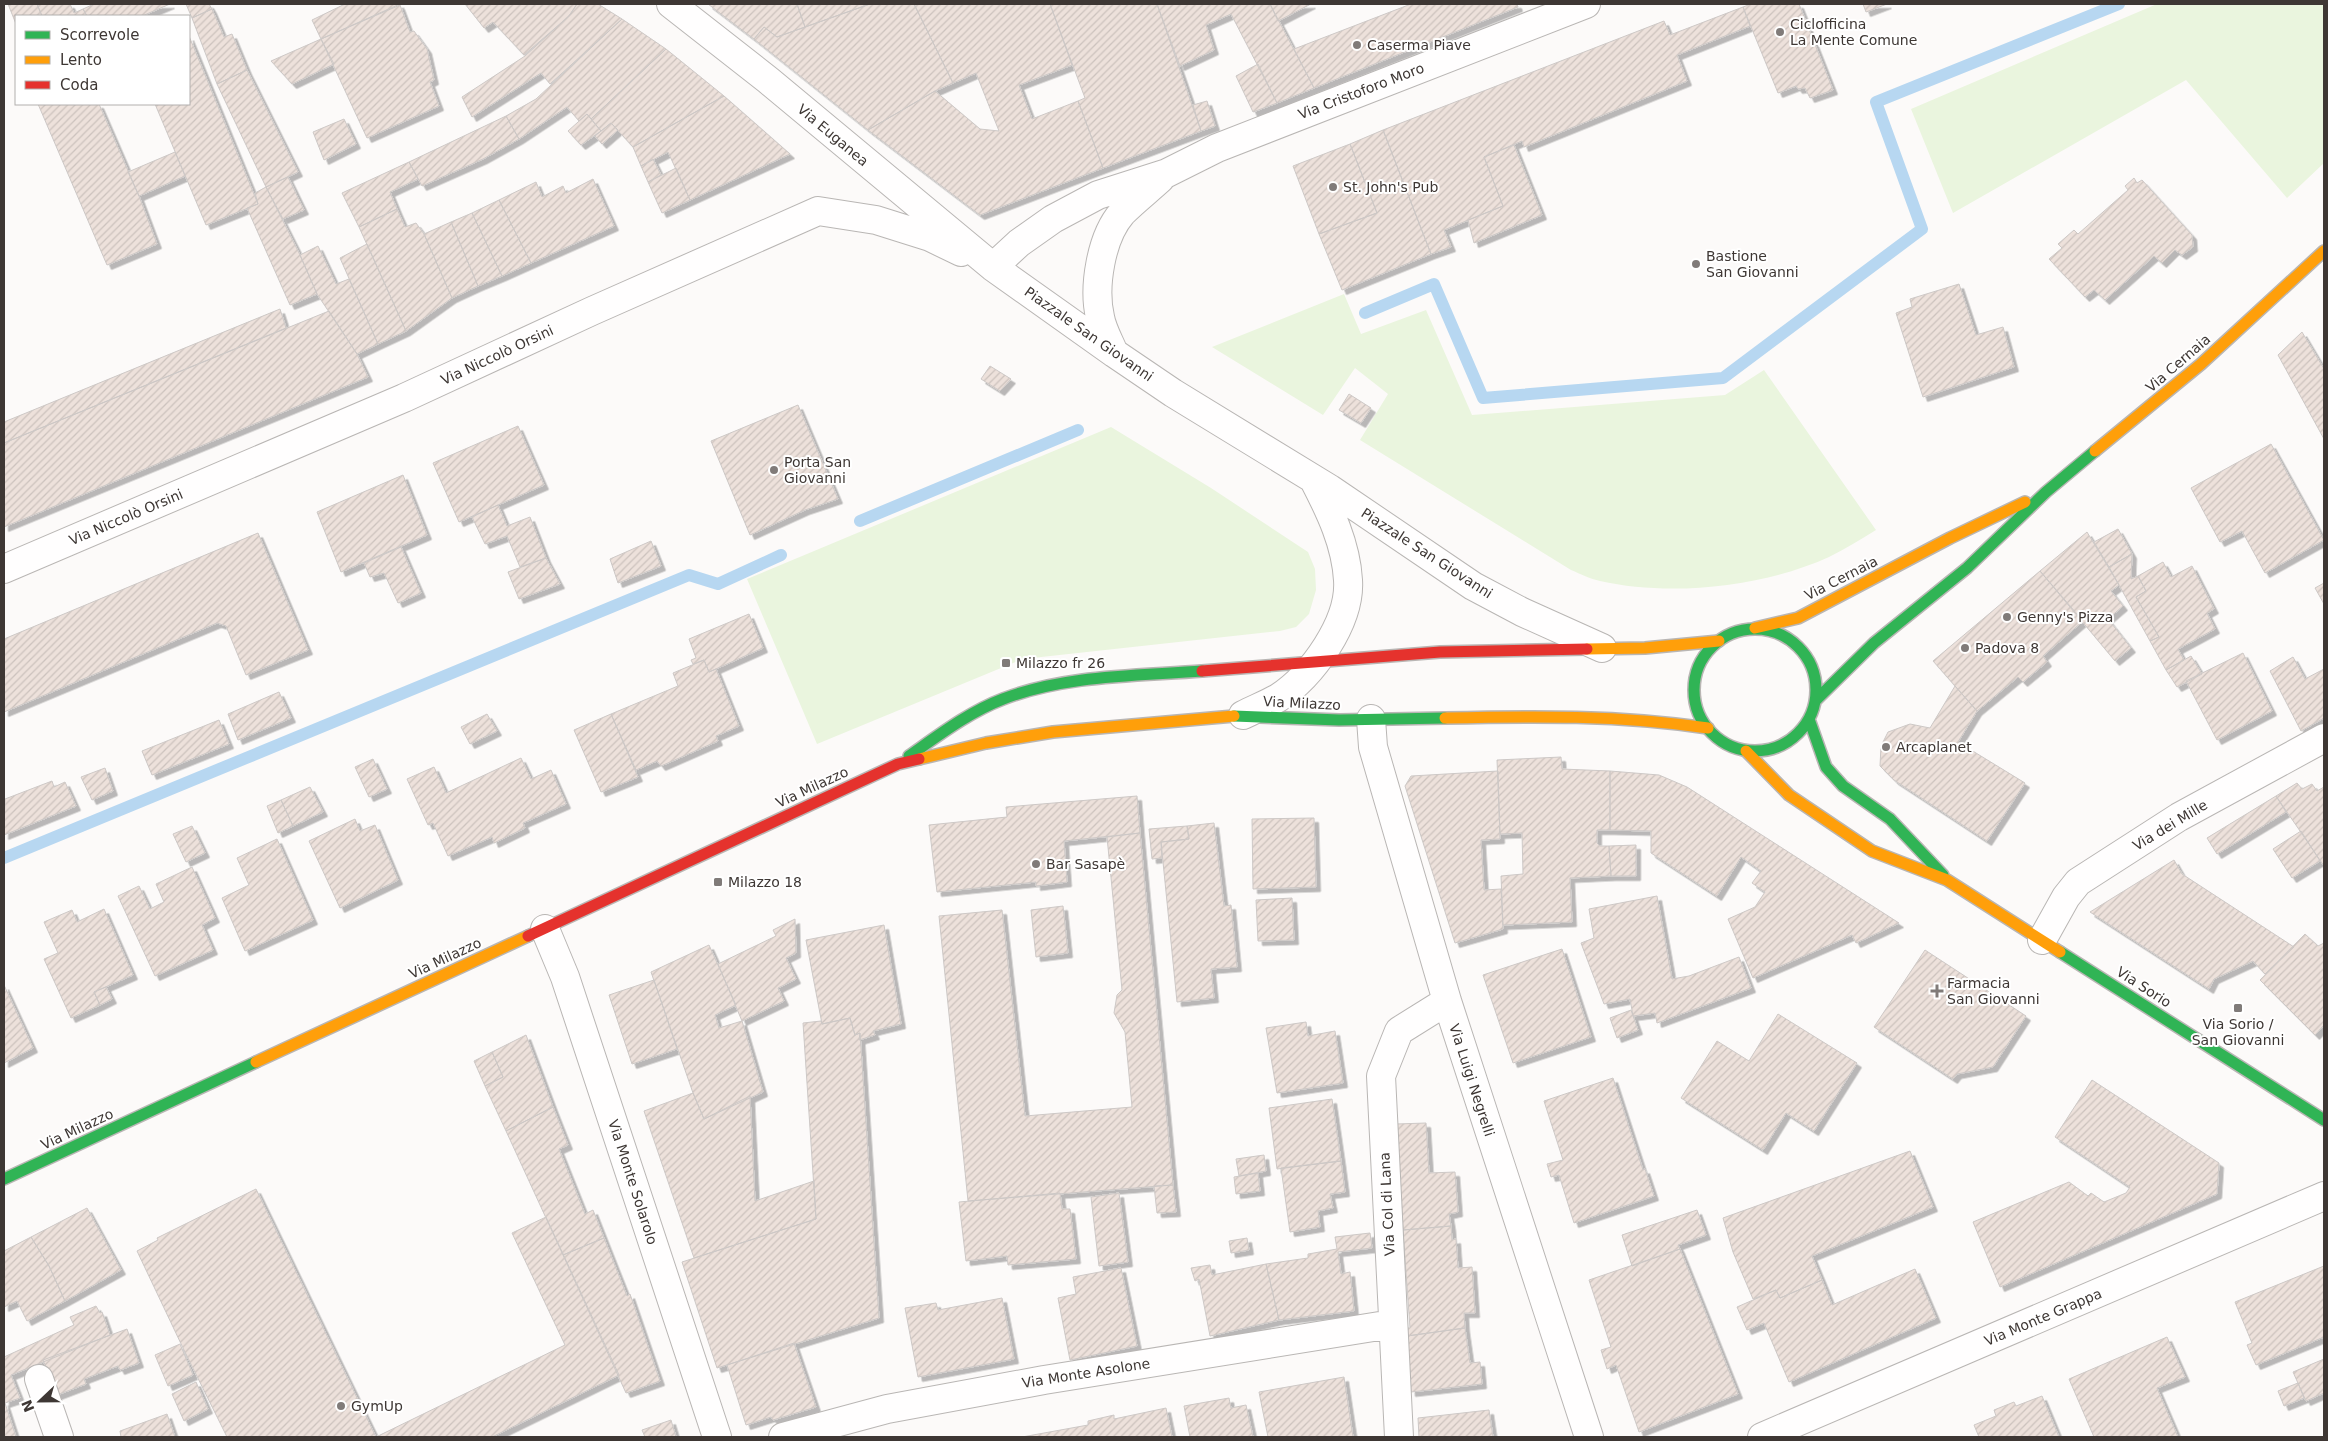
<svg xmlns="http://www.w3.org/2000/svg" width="2328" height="1441" viewBox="0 0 2328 1441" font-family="'DejaVu Sans',sans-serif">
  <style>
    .grass { fill: #eaf5de }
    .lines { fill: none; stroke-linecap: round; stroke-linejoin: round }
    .stream { stroke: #b7d7f1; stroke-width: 12 }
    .building { fill: url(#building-hatch); stroke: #cdc8c6; filter: url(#shadow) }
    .street-casing { stroke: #b9b6b4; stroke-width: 30 }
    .fast-casing { stroke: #b9b6b4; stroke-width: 14 }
    .slow-casing { stroke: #b9b6b4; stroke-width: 14 }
    .jam-casing { stroke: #b9b6b4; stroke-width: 14 }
    .street { stroke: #fffefe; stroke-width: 28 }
    .fast { stroke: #30b455; stroke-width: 11 }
    .slow { stroke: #ff9f0a; stroke-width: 11 }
    .jam { stroke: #e5322d; stroke-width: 11 }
    .poi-dot { fill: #807b79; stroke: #fff; stroke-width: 2 }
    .labels { text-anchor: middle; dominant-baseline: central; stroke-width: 4; stroke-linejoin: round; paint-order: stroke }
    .poi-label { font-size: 14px; fill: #3e3734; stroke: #fff; text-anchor: start }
    .street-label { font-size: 14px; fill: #3e3734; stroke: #fff }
  </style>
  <defs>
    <pattern id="building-hatch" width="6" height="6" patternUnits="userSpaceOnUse" patternTransform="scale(1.25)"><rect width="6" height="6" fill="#ede1db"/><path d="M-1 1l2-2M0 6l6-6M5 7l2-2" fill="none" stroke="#ccc2bd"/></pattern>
    <filter id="shadow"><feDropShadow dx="4.5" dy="4.5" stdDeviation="0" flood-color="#0004"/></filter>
  </defs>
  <rect width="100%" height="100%" fill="#fcfaf9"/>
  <!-- grass -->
  <path class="grass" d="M2157 4H2324V163L2287 198 2186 80 1953 213 1911 109Z
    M1344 294 1361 334 1426 310 1472 415 1725 395 1764 370 1876 530C1861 539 1845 549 1829 557 1763 587 1671 597 1600 581 1590 579 1581 574 1571 570L1360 440 1388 394 1355 368 1323 415 1212 347Z
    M1111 427 1211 488 1308 552 1315 569 1316 590 1309 614 1296 627 1280 631 1023 659 817 744 747 579Z"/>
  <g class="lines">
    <!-- stream -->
    <path class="stream" d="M1365 313 1434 284 1483 398 1723 378 1922 229 1876 102 2119 4
      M860 521 1078 430
      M4 858 689 575 718 584 781 555"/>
  </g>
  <!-- building -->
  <path class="building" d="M8 4H37L42 16H16V24Z
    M37 4H70L74 13 83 9 87 16H42Z
    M94 4H170L142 16H87L83 9Z
    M186 4H209L212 9 192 18Z
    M345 4H400L321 39 312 20Z
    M465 4H577L569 16 524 55 493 22 484 28Z
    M577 4H598L622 19 550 84 541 73 472 117 462 97 525 56 569 16Z
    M708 4H797L805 27 777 37 764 27 754 39Z
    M797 4H870L805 27Z
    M870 4H914L953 83 935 91 868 130 754 39 764 27 777 37Z
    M914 4H1050L1072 65 1019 85 1032 119 1078 101 1103 168 980 215 868 130 935 91 980 129 999 131 976 73 953 83Z
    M1050 4H1157L1201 131 1103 168 1078 101 1085 98Z
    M1157 4H1270L1314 88 1277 103 1231 14 1206 25 1214 50 1180 66Z
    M1270 4H1311L1278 21Z
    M1411 4H1517L1518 7 1314 88 1294 49Z
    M1751 4H1799L1833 90 1810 98 1805 88 1798 89 1796 86 1778 93 1743 7Z
    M1863 4H1887L1866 12Z
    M400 5 410 32 414 31 427 49 434 80 430 82 439 106 367 138 321 39Z
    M1743 7 1750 26 1677 55 1687 81 1524 147 1522 141 1484 157 1503 206 1444 230 1451 247 1431 254 1383 130 1664 21 1670 35Z
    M212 9 224 37 232 34 247 70 217 84 192 18Z
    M622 19 666 49 591 119 587 114 579 121 567 107 519 139 506 116 536 99Z
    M189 36 258 204 206 225 155 104H189Z
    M321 39 334 64 292 84 271 61Z
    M666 49 724 96 633 147 611 123 601 131 591 119Z
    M1258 64 1277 103 1253 112 1236 76Z
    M247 70 298 172 266 187 217 84Z
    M724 96 790 154 690 200 668 152 641 166 633 147Z
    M1207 101 1215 126 1201 131 1193 105Z
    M38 104H99L139 196 157 244 107 265Z
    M587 114 601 131 581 145 568 131Z
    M506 116 519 139 483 159 422 186 409 162Z
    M344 119 356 144 324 160 313 132Z
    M611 123 618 130 602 144 595 136Z
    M1383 130 1431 254 1342 290 1319 234 1377 213 1350 144Z
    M1350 144 1377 213 1319 234 1293 166Z
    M1514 145 1542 215 1474 243 1468 220 1503 206 1484 157Z
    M175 152 185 176 139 196 128 172Z
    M653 159 661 175 648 182 641 166Z
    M409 162 418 179 390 192 397 209 359 227 342 193Z
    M676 168 690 200 662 213 648 182Z
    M288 177 304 210 283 219 266 187Z
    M2134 178 2137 183 2142 180 2192 235 2193 247 2182 255 2175 250 2162 263 2154 256 2105 300 2094 290 2085 297 2049 259 2062 248 2058 244 2074 230 2078 234 2128 190 2125 186Z
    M593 179 614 226 531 263 499 200 536 182 542 197 563 186 566 193Z
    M266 187 300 255 317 294 290 305 247 208 258 204 255 193Z
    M499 200 531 263 502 276 472 213Z
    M397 209 405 227 416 223 424 234 452 298 406 331 359 227Z
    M472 213 502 276 478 286 451 222Z
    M451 222 478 286 452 298 424 234Z
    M367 244 406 331 378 344 340 258Z
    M318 246 336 284 349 279 378 344 357 354 317 294 300 255Z
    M1959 284 1976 335 2003 327 2014 367 1923 397 1896 313 1912 307 1910 299Z
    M280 309 286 328 4 443V422Z
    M329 311 357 354 368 377 4 527V443Z
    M2302 332 2324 369V439L2278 355Z
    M990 366 1011 379 1000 391 981 379Z
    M1349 394 1371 408 1361 423 1339 410Z
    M798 405 838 499 805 510 750 535 711 441Z
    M518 426 544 485 459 522 433 463Z
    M2271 444 2324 540 2265 573 2242 531 2220 542 2191 488Z
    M403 475 427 535 341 572 317 512Z
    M498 505 507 526 530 517 546 558 520 567 507 536 485 544 472 517Z
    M2118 529 2132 554 2109 567 2094 542Z
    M2087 532 2119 585 2111 591 2123 606 2108 619 2131 648 2115 661 2040 571Z
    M258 533 308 650 246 675 226 626 217 623 4 712V639Z
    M651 541 661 566 618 583 610 559Z
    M401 547 421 593 398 603 384 573 370 577 364 563Z
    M2132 554 2131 579 2138 576 2146 591 2136 597 2159 637 2150 641 2109 567Z
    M546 558 560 584 519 599 508 572Z
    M2163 562 2171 577 2192 566 2214 609 2207 613 2215 629 2178 649 2184 660 2166 670 2150 641 2159 637 2136 597 2146 591 2138 576Z
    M2040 571 2083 621 2043 656 2047 662 2023 682 2018 677 1977 711 1933 661Z
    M2324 583V604L2315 588Z
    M749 614 763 648 709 672 704 660 693 664 691 660 696 658 689 639Z
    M2243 653 2272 711 2217 740 2186 681Z
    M2191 656 2202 674 2177 687 2166 670Z
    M2293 657 2305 679 2324 669V718L2301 731 2270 671Z
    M704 660 709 672 716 669 739 726 716 736 718 741 661 766 657 761 636 770 611 714 678 686 673 673Z
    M1955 686 1977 711 1958 742 2025 783 1987 841 1894 780 1880 766 1881 746 1888 732 1910 724 1930 728Z
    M279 692 291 718 238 740 228 714Z
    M487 714 497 731 470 744 461 727Z
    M611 714 638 777 601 792 574 730Z
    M219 720 229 744 152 775 142 751Z
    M1561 757 1562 769 1610 771V830H1597V843L1600 846H1609L1611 876 1570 878 1572 922 1503 925 1501 876 1523 874 1522 833 1500 834 1497 760Z
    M521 758 531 779 551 770 566 804 523 823 525 828 494 843 492 837 448 856 433 823 428 825 407 779 434 767 446 793Z
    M373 759 387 789 369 797 355 767Z
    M105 768 113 791 92 800 81 777Z
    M1498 771 1500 839 1481 840 1484 890 1501 889 1503 929 1455 943 1405 786 1411 776Z
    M1610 771 1659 775 1687 787 1899 923 1856 943 1852 935 1753 978 1728 919 1755 907 1765 892 1752 883 1761 871 1741 857 1717 896 1651 853V831L1610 830Z
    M52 781 54 787 65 782 76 806 4 835 5 799Z
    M2297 783 2302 789 2312 784 2317 791 2324 787V866L2276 796Z
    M310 787 323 812 293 826 281 800Z
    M1137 796 1140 833 1064 841 1067 882 1036 886V882L937 892 929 825 1007 817 1006 807Z
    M2276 796 2286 812 2217 854 2207 838Z
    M281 800 293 826 278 833 267 806Z
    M1314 818 1316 887 1253 889 1252 819Z
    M355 819 360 831 375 825 398 880 340 908 309 841Z
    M1214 823 1224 906 1231 905 1237 967 1211 969 1214 998 1177 1002 1161 842 1189 839 1187 826Z
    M192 826 205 853 186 862 173 834Z
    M1187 826 1189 839 1161 842 1162 858 1152 859 1149 829Z
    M2301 831 2320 861 2292 878 2273 849Z
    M1140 833 1173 1185 968 1201 939 916 1002 910 1025 1116 1132 1107 1125 1032 1114 1013 1117 995 1122 990 1107 837Z
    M277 839 313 920 245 951 222 898 249 885 237 858Z
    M1636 845V876H1611L1609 846Z
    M2174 860 2182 874 2294 947 2265 974 2253 961 2214 979 2209 989 2090 912Z
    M192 867 215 918 202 925 213 950 155 976 118 896 139 886 150 909 164 902 156 884Z
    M1657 896 1672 979 1689 976 1739 957 1751 988 1657 1023 1655 1013 1633 1016 1630 999 1604 1004 1581 943 1594 938 1589 909Z
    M1292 898 1294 940 1258 941 1256 900Z
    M1063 906 1068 953 1036 957 1031 910Z
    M104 909 133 975 94 992 100 1005 71 1018 44 959 58 953 44 922 72 910 77 922Z
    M795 919 796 953 786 958 796 979 778 988 784 1001 742 1021 718 964 776 936 773 930Z
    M884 925 901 1024 873 1031 875 1035 859 1040 860 1033 855 1035 850 1018 822 1024 806 940Z
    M2305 934 2318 946 2324 943V1025L2315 1035 2260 980Z
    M709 945 736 1005 715 1015 719 1028 742 1021 763 1092 704 1119 693 1093 651 972Z
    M1562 949 1591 1037 1513 1063 1483 975Z
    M1925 950 2026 1016 1993 1067 1957 1074 1953 1079 1874 1027Z
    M654 980 677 1049 632 1064 609 995Z
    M4 985 33 1048 4 1063Z
    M106 987 112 999 100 1005 94 992Z
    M1631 1010 1638 1030 1617 1038 1610 1018Z
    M1778 1014 1857 1063 1814 1131 1786 1113 1763 1150 1681 1098 1717 1041 1749 1061Z
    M850 1018 855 1035 860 1033 879 1318 717 1368 682 1262 816 1219 803 1023 821 1021 822 1024Z
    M1306 1022 1308 1036 1335 1031 1343 1083 1277 1093 1266 1028Z
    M526 1035 553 1107 506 1131 485 1086 503 1077 492 1052Z
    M492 1052 503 1077 485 1086 474 1061Z
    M1613 1078 1643 1170 1645 1169 1654 1196 1574 1223 1559 1175 1551 1177 1547 1164 1563 1160 1544 1101Z
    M2092 1080 2219 1163 2217 1194 2000 1287 1973 1222 2069 1182 2088 1196 2091 1193 2104 1202 2126 1193 2130 1187 2055 1137Z
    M693 1093 704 1119 750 1096 755 1201 814 1181 816 1219 694 1258 644 1111Z
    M1332 1099 1341 1161 1277 1169 1269 1108Z
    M553 1107 568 1145 559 1149 585 1214 593 1210 604 1238 563 1255 506 1131Z
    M1426 1123 1429 1173 1455 1172 1458 1212 1449 1214 1451 1226 1403 1230 1396 1124Z
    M1910 1151 1933 1207 1812 1256 1822 1280 1780 1298 1776 1290 1753 1299 1733 1252 1723 1218Z
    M1264 1155 1266 1171 1239 1176 1236 1159Z
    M1341 1161 1345 1192 1330 1194 1333 1208 1318 1211 1320 1227 1290 1232 1281 1168Z
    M1258 1173 1260 1191 1236 1194 1234 1177Z
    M1173 1185 1176 1212 1157 1213 1154 1186Z
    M256 1189 376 1437H227L183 1348 137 1251 158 1240 157 1238Z
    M1060 1193 1062 1209H1070L1076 1259 1008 1265 1007 1256 966 1261 959 1202Z
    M1119 1193 1128 1262 1099 1266 1091 1197Z
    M87 1208 121 1270 65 1301 49 1266 31 1237Z
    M1697 1210 1706 1235 1678 1245 1680 1249 1632 1266 1622 1235Z
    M546 1217 619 1375 492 1437H376L565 1345 512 1233Z
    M1451 1226 1452 1240 1456 1239 1458 1268 1472 1267 1475 1313H1464L1465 1328 1407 1336 1406 1328H1410L1403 1230Z
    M1370 1233 1372 1248 1338 1252 1341 1274 1350 1272 1354 1311 1279 1320 1266 1264 1308 1258V1254L1337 1249 1335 1237Z
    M31 1237 49 1266 65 1301 27 1321 17 1301 4 1307V1251Z
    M604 1238 627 1296 630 1294 660 1381 626 1393 563 1255Z
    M1247 1238 1249 1250 1231 1253 1229 1241Z
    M1680 1249 1738 1394 1639 1432 1616 1365 1607 1369 1601 1350 1611 1347 1589 1280Z
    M1266 1264 1279 1320 1210 1336 1199 1279 1195 1281 1191 1268 1210 1265 1212 1275Z
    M2324 1266V1337L2256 1365 2247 1345 2252 1343 2235 1302Z
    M1121 1268 1137 1346 1070 1360 1058 1298 1076 1294 1073 1277Z
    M1915 1269 1936 1318 1789 1382 1764 1323 1747 1330 1737 1307 1776 1290 1780 1298 1822 1280 1832 1305Z
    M1002 1298 1014 1359 918 1377 905 1308 936 1303 938 1310Z
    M96 1306 100 1313 102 1312 110 1335 11 1375 20 1398 5 1403 4 1357 74 1325 70 1317Z
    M1465 1328 1470 1363 1480 1362 1482 1384 1411 1392 1407 1336Z
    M127 1329 139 1363 120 1370 118 1366 84 1379 86 1384 57 1395 43 1360Z
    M2167 1337 2185 1377 2157 1388 2178 1437H2094L2069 1379Z
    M794 1343 816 1407 773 1420 771 1417 746 1425 727 1365Z
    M180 1344 193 1375 168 1386 155 1355Z
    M2324 1359V1393L2306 1401 2293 1372Z
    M1344 1377 1353 1437H1268L1259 1392Z
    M196 1382 208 1409 184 1421 172 1394Z
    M2298 1383 2304 1398 2284 1406 2278 1391Z
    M2042 1396 2059 1437H1979L1974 1425 1996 1416 1994 1410 2014 1402 2016 1406Z
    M1229 1398 1231 1408 1246 1405 1253 1437H1190L1184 1406Z
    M4 1401 5 1403 16 1437H4Z
    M1166 1408 1172 1437H1022L1088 1425V1421L1114 1415V1419Z
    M1489 1410 1493 1437H1419L1418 1418Z
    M167 1414 175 1437H121L120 1431Z
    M671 1420 676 1437H645L642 1430Z"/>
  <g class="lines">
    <!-- street casing -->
    <g class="street-casing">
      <path id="street" d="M671 4 768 80 993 267 1114 353 1173 393 1330 489 1473 586 1522 612 1602 648
        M993 267 1019 243 1053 219 1098 195 1167 173 1217 148 1586 4
        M1114 353C1109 341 1102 329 1100 317 1093 287 1101 237 1122 213 1134 201 1148 190 1160 179
        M4 569 404 398 592 311 818 211 876 220 930 237 961 252
        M1243 715C1255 709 1267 704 1278 698 1312 676 1351 622 1348 580 1346 544 1330 511 1314 480
        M1371 719 1373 747 1447 1001 1589 1437
        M545 929 565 977 717 1437
        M2042 940 2066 897 2078 882 2179 817 2324 738
        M39 1379 59 1437
        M783 1437 887 1409 1044 1380 1392 1324
        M1399 1437 1381 1076 1399 1031 1447 1001
        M1762 1437 2324 1196"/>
    </g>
    <!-- fast casing -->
    <g class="fast-casing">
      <path id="fast" d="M1694 690a61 61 0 1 1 122 0a61 61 0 1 1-122 0Z
        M1816 700 1874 643 1967 568 2046 492 2095 451
        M1234 716 1339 720 1445 718
        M1809 719 1826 767 1843 786 1890 819 1943 875
        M909 756C939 735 969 712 1003 699 1065 675 1136 676 1202 671
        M2060 952 2324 1120
        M4 1179 256 1062"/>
    </g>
    <!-- slow casing -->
    <g class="slow-casing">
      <path id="slow" d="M2095 451 2201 364 2324 251
        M1755 628 1798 618 1950 538 2025 502
        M1587 649 1645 648 1719 641
        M1445 718C1534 716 1619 715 1708 728
        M1746 751 1789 795 1872 851 1947 880 2060 952
        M919 759 986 743 1053 732 1234 716
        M256 1062 528 936"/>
    </g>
    <!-- jam casing -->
    <g class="jam-casing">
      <path id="jam" d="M1202 671 1440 652 1587 649
        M528 936 898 764 919 759"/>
    </g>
    <!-- street -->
    <use href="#street" class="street"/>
    <!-- fast -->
    <use href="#fast" class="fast"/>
    <!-- slow -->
    <use href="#slow" class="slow"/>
    <!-- jam -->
    <use href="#jam" class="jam"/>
  </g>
  <!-- markers -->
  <g class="poi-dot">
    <circle cx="1780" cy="32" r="5"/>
    <circle cx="1357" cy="45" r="5"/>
    <circle cx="1333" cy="187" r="5"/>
    <circle cx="1696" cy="264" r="5"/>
    <circle cx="774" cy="470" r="5"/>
    <circle cx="2007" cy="617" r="5"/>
    <circle cx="1965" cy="648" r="5"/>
    <rect x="1001" y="658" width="10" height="10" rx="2.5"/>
    <circle cx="1886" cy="747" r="5"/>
    <circle cx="1036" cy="864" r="5"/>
    <rect x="713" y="877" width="10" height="10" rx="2.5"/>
    <path d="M1934.5 983.5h5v5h5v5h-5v5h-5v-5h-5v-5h5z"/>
    <rect x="2233" y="1003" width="10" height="10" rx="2.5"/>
    <circle cx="341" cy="1406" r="5"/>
  </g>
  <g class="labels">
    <!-- poi labels -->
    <g class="poi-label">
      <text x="1790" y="24">Ciclofficina<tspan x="1790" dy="16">La Mente Comune</tspan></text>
      <text x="1367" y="45">Caserma Piave</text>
      <text x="1343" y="187">St. John's Pub</text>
      <text x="1706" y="256">Bastione<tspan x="1706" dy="16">San Giovanni</tspan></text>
      <text x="784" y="462">Porta San<tspan x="784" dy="16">Giovanni</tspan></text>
      <text x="2017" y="617">Genny's Pizza</text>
      <text x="1975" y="648">Padova 8</text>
      <text x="1016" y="663">Milazzo fr 26</text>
      <text x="1896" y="747">Arcaplanet</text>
      <text x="1046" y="864">Bar Sasapè</text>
      <text x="728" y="882">Milazzo 18</text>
      <text x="1947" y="983">Farmacia<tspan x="1947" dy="16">San Giovanni</tspan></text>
      <text x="2238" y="1024" text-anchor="middle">Via Sorio /<tspan x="2238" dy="16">San Giovanni</tspan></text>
      <text x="351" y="1406">GymUp</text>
    </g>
    <!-- street labels -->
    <g class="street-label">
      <text transform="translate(1361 91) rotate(-21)">Via Cristoforo Moro</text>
      <text transform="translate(833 135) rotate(40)">Via Euganea</text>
      <text transform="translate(1089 334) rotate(35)">Piazzale San Giovanni</text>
      <text transform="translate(497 355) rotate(-25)">Via Niccolò Orsini</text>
      <text transform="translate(2178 363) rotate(-41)">Via Cernaia</text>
      <text transform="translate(126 517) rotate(-23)">Via Niccolò Orsini</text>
      <text transform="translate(1427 553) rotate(33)">Piazzale San Giovanni</text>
      <text transform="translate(1841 578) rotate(-27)">Via Cernaia</text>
      <text transform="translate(1302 703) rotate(3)">Via Milazzo</text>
      <text transform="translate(812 787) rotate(-25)">Via Milazzo</text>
      <text transform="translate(2170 825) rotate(-31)">Via dei Mille</text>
      <text transform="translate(445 958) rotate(-25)">Via Milazzo</text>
      <text transform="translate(2144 987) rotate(33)">Via Sorio</text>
      <text transform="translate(1472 1080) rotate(72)">Via Luigi Negrelli</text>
      <text transform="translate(77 1129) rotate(-25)">Via Milazzo</text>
      <text transform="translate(633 1182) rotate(72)">Via Monte Solarolo</text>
      <text transform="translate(1387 1204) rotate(-93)">Via Col di Lana</text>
      <text transform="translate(2043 1317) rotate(-23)">Via Monte Grappa</text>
      <text transform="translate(1086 1373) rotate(-9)">Via Monte Asolone</text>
    </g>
  </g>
  <!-- border -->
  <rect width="2328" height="1441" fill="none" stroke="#3e3734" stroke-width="10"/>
  <!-- legend -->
  <rect x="15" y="15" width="175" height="90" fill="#ffffff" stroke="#b2afae"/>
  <rect x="25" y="31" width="25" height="8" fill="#30b455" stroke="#b2afae"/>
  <text x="60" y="40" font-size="15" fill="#3e3734">Scorrevole</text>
  <rect x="25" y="56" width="25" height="8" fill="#ff9f0a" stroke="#b2afae"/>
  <text x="60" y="65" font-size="15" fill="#3e3734">Lento</text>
  <rect x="25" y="81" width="25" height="8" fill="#e5322d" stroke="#b2afae"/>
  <text x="60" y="90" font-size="15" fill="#3e3734">Coda</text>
  <!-- north arrow -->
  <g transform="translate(40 1401) rotate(248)" stroke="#ffffff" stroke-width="4" paint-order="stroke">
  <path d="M0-4L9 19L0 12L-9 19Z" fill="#3e3734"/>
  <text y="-8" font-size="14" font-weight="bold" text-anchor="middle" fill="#3e3734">N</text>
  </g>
</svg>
